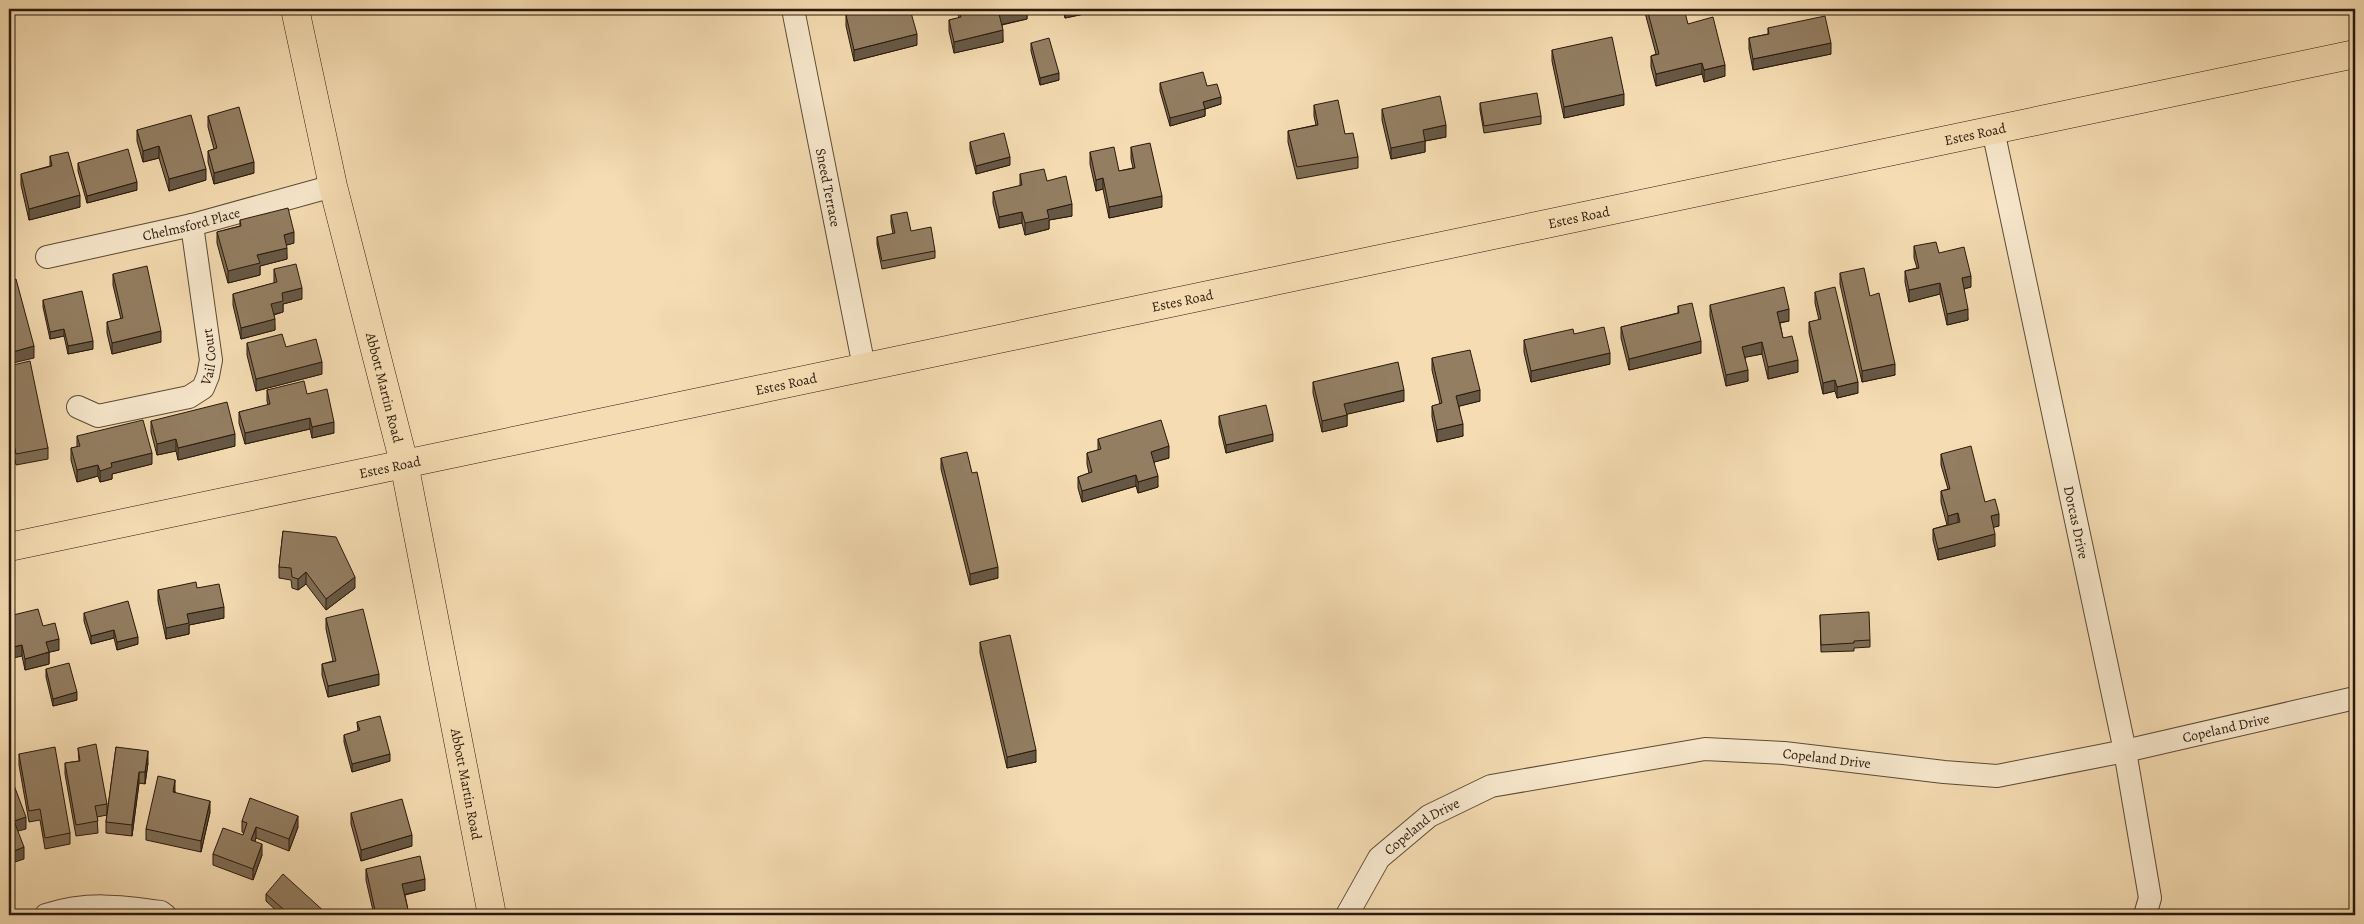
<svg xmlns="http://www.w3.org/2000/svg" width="2364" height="924" viewBox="0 0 2364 924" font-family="Alegreya,serif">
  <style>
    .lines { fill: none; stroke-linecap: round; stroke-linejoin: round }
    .minor-casing { stroke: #5c4a35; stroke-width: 24 }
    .major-casing { stroke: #29190b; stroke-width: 29 }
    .minor { stroke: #f8e8cd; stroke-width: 22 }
    .major { stroke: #f5dcb2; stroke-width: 28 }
    .wall { fill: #7e6c54; stroke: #29190b }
    .shaded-wall { fill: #675845; stroke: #29190b }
    .building { fill: #937e62; stroke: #29190b }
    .labels { text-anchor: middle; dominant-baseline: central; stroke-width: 4; stroke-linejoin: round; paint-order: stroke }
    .street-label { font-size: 14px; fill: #29190b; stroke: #f8e8cd }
  </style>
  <rect width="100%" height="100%" fill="#f5dcb2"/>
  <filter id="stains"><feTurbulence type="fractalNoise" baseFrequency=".004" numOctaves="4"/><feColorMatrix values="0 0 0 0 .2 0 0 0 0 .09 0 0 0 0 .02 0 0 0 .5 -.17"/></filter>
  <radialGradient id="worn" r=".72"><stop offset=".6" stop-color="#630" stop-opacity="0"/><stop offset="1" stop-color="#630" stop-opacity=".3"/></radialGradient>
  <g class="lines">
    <!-- minor casing -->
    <g class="minor-casing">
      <g id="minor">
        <path id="s1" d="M793 9 864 367"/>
        <path id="s2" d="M1993 130 2125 751 2150 898 2145 915"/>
        <path id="s3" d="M47 257 192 225 333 186"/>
        <path id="s4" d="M78 407 98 416 189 397 203 388 208 376 211 360 192 225"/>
        <path d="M46 915C86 902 120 906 161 912L165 915"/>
        <path id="s5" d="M1347 915 1379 858 1429 816 1491 786 1705 749 1784 753 1944 772 1997 776 2125 751 2355 698"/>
      </g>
    </g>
    <!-- major casing -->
    <g class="major-casing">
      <g id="major">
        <path id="s6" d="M295 9 333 186 404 463 492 915"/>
        <path id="s7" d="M9 547 2355 54"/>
      </g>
    </g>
    <!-- minor -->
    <use href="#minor" class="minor"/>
    <!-- major -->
    <use href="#major" class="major"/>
  </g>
  <!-- wall -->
  <path class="wall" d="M957 9H1027V19L1002 25 1003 42 954 53 949 31V20L959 18Z
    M1063 9H1103V10L1065 18Z
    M1644 9H1673V11L1688 24 1725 76 1704 82 1702 74 1656 86 1651 67V56L1656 54Z
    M846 15 917 45 854 61 846 26Z
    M1768 28 1831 54 1753 70 1749 49V38L1768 34Z
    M1031 43 1059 80 1040 85 1031 51Z
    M1552 50 1624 105 1564 118 1552 61Z
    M1160 83 1207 86 1221 104 1205 109V116L1170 126 1160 91Z
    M1480 103 1541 116V124L1484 133 1480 110Z
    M1314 105 1345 134 1358 157V168L1297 179 1288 142V131L1316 125 1314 116Z
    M1382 109 1446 137 1425 141V152L1391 159 1382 120Z
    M208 116 254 173 214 184 208 162V151L214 149 208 127Z
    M137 130 206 180 169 191 159 158 143 162 137 141Z
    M970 142 1010 165 976 174 970 150Z
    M1131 147 1162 207 1109 218 1103 189 1096 191 1090 164V152L1119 171 1133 168 1131 159Z
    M50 156 80 207 29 220 21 185V174L50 166Z
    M78 163 137 190 87 203 78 171Z
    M1020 174 1047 181 1072 216 1049 220V229L1025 235 1022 223 999 228 993 203V192L1020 186Z
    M891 215 935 251V258L882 269 877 244V237L893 234 891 223Z
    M240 220 294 243 286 245 287 259 260 266V275L228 283 217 243V232L240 226Z
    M1914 246 1939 253 1971 287 1964 289 1968 320 1947 325 1940 294 1909 302 1905 282V271L1917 268 1914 258Z
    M274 269 302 299 283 304V312L274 315 275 330 241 339 233 305V294L274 283Z
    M1840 273 1870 296 1895 375 1862 382 1840 284Z
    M113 274 161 342 112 354 107 333V322L121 319 113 285Z
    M1815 292 1858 393 1837 398 1835 391 1823 394 1809 333V322L1819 320 1815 303Z
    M43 300 93 349 68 354 64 336 50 339 43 307Z
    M1710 305 1789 321 1780 323 1783 338 1798 372 1768 379 1762 354 1745 357 1748 381 1726 386 1710 316Z
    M1678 306 1701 353 1629 370 1621 338V327L1678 313Z
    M1574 334 1610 364 1531 382 1524 352V340Z
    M247 343 286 347 322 374 256 391 247 355Z
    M1432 358 1480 401 1459 406 1463 436 1437 442 1432 417V406L1440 404 1432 370Z
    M9 366 48 448V459L16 465 9 431Z
    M1313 382 1404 401 1347 414V426L1322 432 1313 393Z
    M267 390 307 394 334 433 312 438 310 429 245 444 239 423V412L268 405 267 401Z
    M1219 416 1273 441 1226 453 1219 424Z
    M151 421 235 446 178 460 176 451 157 455 151 432Z
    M77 436 152 464 112 474V479L100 482 98 476 77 482 71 460V448L77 447Z
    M1098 439 1169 458 1154 462 1158 487 1138 493 1136 486 1082 502 1078 488V477L1089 473 1087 464V453L1098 450Z
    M1941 454 1985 502 1999 526 1993 527 1995 546 1938 560 1933 540V529L1947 525 1941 502V491L1948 489 1941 465Z
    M941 458 998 578 970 585 941 469Z
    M283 531 355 588 326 610 306 584 298 590 292 588 291 580 279 578V567Z
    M197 588 224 618 189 625V634L166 639 158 601V590Z
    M84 613 138 644 117 650 114 638 91 644 84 621Z
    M1820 615 1870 640V647L1854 648V651L1821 652Z
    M9 616 43 626 59 650 49 652V664L25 670 22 656Z
    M326 618 379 685 328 697 322 675V664L333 661 326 629Z
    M980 642 1036 762 1007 768 980 653Z
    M46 669 77 700 53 706 46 677Z
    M357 722 390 761 352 772 344 742V735L358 731Z
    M116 747 148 763 145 784 139 783 132 836 106 833V822Z
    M78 748 107 804V815L97 817 98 833 76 836 65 774V763L79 761Z
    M19 754 70 833V844L45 849 40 820 29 822 19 765Z
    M175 791V793L210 812 201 852 146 840V829Z
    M351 813 412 846 361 861 351 824Z
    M242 821 298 827 289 851 256 838 255 841 262 855 253 880 213 865V854L243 835 244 833 242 832Z
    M366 869 425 890 405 895 409 915H374L366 880Z
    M266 894 327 915H281L266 901Z"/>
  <!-- shaded-wall -->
  <path class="shaded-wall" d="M1021 9H1027V19L999 25V14Z
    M1065 9H1103V10L1065 18Z
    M1003 30V42L954 53V42Z
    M917 34V45L854 61V50Z
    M1831 43V54L1753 70V59Z
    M1702 63V74L1656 86V74Z
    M1725 65V76L1704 82V70Z
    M1059 73V80L1040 85V78Z
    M1624 94V105L1564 118V107Z
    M1221 97V104L1205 109V116L1170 126V118L1203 102Z
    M1446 125V137L1425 141V152L1391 159V148L1423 130Z
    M159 146V158L143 162V151Z
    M1010 157V165L976 174V166Z
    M254 162V173L214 184V173Z
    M206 169V180L169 191V179Z
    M1103 178V189L1096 191V180Z
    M137 182V190L87 203V196Z
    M80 195V207L29 220V209Z
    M1162 196V207L1109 218V207Z
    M1072 204V216L1049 220V229L1025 235V223L1047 210Z
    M1022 212V223L999 228V217Z
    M294 232V243L284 246V235Z
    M11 235V247H9V236Z
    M287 248V259L260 266V275L228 283V271L257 255Z
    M1971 276V287L1962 289V278Z
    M1940 283V294L1909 302V290Z
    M302 288V299L283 304V312L271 315V304L282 293Z
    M1789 309V321L1777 323V312Z
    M1968 309V320L1947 325V314Z
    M275 319V330L241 339V328Z
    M64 329V336L50 339V332Z
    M161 331V342L112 354V343Z
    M93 341V349L68 354V346Z
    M1701 341V353L1629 370V359Z
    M1762 342V354L1742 358V347Z
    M34 346V358L9 364V353Z
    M1610 353V364L1531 382V371Z
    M1798 360V372L1768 379V367Z
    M322 362V374L256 391V379Z
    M1895 364V375L1862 382V371Z
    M1748 370V381L1726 386V375Z
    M1835 380V391L1823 394V383Z
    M1858 382V393L1837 398V387Z
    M1404 390V401L1344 415V404Z
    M1480 390V401L1456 407V396Z
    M1347 415V426L1322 432V421Z
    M310 418V429L245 444V433Z
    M334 422V433L312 438V427Z
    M1463 424V436L1437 442V430Z
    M235 434V446L178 460V448Z
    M1273 434V441L1226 453V445Z
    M176 439V451L157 455V444Z
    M1169 446V458L1151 463V452Z
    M152 453V464L112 474V479L100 482V471L111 463Z
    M98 465V476L77 482V470Z
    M1136 475V486L1082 502V491Z
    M1158 476V487L1138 493V482Z
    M1958 513V525L1948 527V516Z
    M1999 514V526L1991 528V516Z
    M1995 534V546L1938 560V549Z
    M998 567V578L970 585V574Z
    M306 572V584L298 590V579Z
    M355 577V588L326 610V599Z
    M224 607V618L189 625V634L166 639V628L187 614Z
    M114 630V638L91 644V636Z
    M138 637V644L117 650V642Z
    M59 639V650L46 653V642Z
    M22 645V656L9 659V648Z
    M49 652V664L25 670V659Z
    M379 674V685L328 697V686Z
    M77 692V700L53 706V699Z
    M1036 750V762L1007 768V757Z
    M148 751V763L145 784V772Z
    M390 754V761L352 772V764Z
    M139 772V783L132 836V825Z
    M175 780V791L173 804V792Z
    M210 801V812L201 852V841Z
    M298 816V827L289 851V839Z
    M26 817V829L14 832V821Z
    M256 827V838L251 851V840Z
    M412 835V846L361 861V850Z
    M262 844V855L253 880V869Z
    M24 847V859L9 864V853Z
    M425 879V890L402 895V884Z"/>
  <!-- building -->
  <path class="building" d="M869 9H910L917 34 854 50 846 15Z
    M959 9H1021L999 14 1003 30 954 42 949 20 961 17Z
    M1647 9H1673V11L1684 9 1688 24 1713 17 1725 65 1704 70 1702 63 1656 74 1651 56 1659 54Z
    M1825 16 1831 43 1753 59 1749 38 1769 34 1768 28Z
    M1612 37 1624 94 1564 107 1552 50Z
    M1049 38 1059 73 1040 78 1031 43Z
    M1203 72 1207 86 1217 84 1221 97 1203 102 1205 109 1170 118 1160 83Z
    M1537 93 1541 116 1484 126 1480 103Z
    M1440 96 1446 125 1423 130 1425 141 1391 148 1382 109Z
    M1338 100 1345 134 1353 133 1358 157 1297 167 1288 131 1318 125 1314 105Z
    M239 107 254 162 214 173 208 151 217 148 208 116Z
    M191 115 206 169 169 179 159 146 143 151 137 130Z
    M1004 133 1010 157 976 166 970 142Z
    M1150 143 1162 196 1109 207 1103 178 1096 180 1090 152 1114 147 1119 171 1135 168 1131 147Z
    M128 149 137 182 87 196 78 163Z
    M68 152 80 195 29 209 21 174 52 166 50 156Z
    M1044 169 1047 181 1066 176 1072 204 1047 210 1049 218 1025 223 1022 212 999 217 993 192 1022 185 1020 174Z
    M288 208 294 232 284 235 287 248 257 255 260 263 228 271 217 232 241 226 240 220Z
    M907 212 911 231 931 227 935 251 882 261 877 237 895 233 891 215Z
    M9 226 11 235 9 236Z
    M1936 242 1939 253 1964 247 1971 276 1962 278 1968 309 1947 314 1940 283 1909 290 1905 271 1919 268 1914 246Z
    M296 264 302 288 282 293 283 301 271 304 275 319 241 328 233 294 277 282 274 269Z
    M147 266 161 331 112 343 107 322 123 318 113 274Z
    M1864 268 1870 296 1879 293 1895 364 1862 371 1840 273Z
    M16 279 34 346 9 353V282Z
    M1784 287 1789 309 1777 312 1783 338 1792 336 1798 360 1768 367 1762 342 1742 347 1748 370 1726 375 1710 305Z
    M1835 287 1858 382 1837 387 1835 380 1823 383 1809 322 1821 319 1815 292Z
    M82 291 93 341 68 346 64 329 50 332 43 300Z
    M1692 303 1701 341 1629 359 1621 327 1679 313 1678 306Z
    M1604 327 1610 353 1531 371 1524 340 1573 329 1574 334Z
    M282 334 286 347 316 339 322 362 256 379 247 343Z
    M1470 350 1480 390 1456 396 1463 424 1437 430 1432 406 1442 403 1432 358Z
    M30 361 48 448 16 454 9 419V366Z
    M1398 362 1404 390 1344 404 1347 415 1322 421 1313 382Z
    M304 381 307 394 327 389 334 422 312 427 310 418 245 433 239 412 270 404 267 390Z
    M227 402 235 434 178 448 176 439 157 444 151 421Z
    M1266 405 1273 434 1226 445 1219 416Z
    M143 420 152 453 111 463 112 467 100 471 98 465 77 470 71 448 80 446 77 436Z
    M1161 420 1169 446 1151 452 1158 476 1138 482 1136 475 1082 491 1078 477 1092 472 1087 453 1101 449 1098 439Z
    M1971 446 1985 502 1995 499 1999 514 1991 516 1995 534 1938 549 1933 529 1960 522 1958 513 1948 516 1941 491 1950 489 1941 454Z
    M967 452 972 473 977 472 998 567 970 574 941 458Z
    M283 531 336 537 355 577 326 599 306 572 298 579 292 577 291 568 279 567Z
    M196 582 197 588 219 584 224 607 187 614 189 623 166 628 158 590Z
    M128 601 138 637 117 642 114 630 91 636 84 613Z
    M38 609 43 626 55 623 59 639 46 642 49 652 25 659 22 645 9 648V616Z
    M363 609 379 674 328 686 322 664 336 661 326 618Z
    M1869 612 1870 640 1854 641V643L1821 645 1820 615Z
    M1010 635 1036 750 1007 757 980 642Z
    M69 663 77 692 53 699 46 669Z
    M380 716 390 754 352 764 344 735 360 730 357 722Z
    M96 744 107 804 95 806 98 821 76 825 65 763 80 761 78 748Z
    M55 747 70 833 45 838 40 809 29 811 19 754Z
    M116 747 148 751 145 772H139L132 825 106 822Z
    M9 772 26 817 14 821 24 847 9 853Z
    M158 776 175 780 173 792 210 801 201 841 146 829Z
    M250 798 298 816 289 839 256 827 251 840 262 844 253 869 213 854 223 828 243 835 247 823 242 821Z
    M402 799 412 835 361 850 351 813Z
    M420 856 425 879 402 884 409 914 403 915H376L366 869Z
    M283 874 327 914 326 915H290L266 894Z"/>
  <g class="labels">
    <!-- street labels -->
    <g class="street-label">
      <text stroke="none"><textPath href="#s7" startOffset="2009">Estes Road</textPath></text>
      <text stroke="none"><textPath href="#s1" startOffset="182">Sneed Terrace</textPath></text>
      <text stroke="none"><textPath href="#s7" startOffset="1604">Estes Road</textPath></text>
      <text stroke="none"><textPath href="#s3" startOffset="148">Chelmsford Place</textPath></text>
      <text stroke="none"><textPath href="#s7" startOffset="1199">Estes Road</textPath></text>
      <text stroke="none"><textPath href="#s4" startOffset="164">Vail Court</textPath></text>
      <text stroke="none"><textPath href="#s7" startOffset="794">Estes Road</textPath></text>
      <text stroke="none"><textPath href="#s6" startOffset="389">Abbott Martin Road</textPath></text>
      <text stroke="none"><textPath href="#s7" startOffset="389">Estes Road</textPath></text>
      <text stroke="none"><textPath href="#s2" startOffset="401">Dorcas Drive</textPath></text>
      <text stroke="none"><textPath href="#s5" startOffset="944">Copeland Drive</textPath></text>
      <text stroke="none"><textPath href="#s5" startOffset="539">Copeland Drive</textPath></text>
      <text stroke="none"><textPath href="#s6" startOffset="794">Abbott Martin Road</textPath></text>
      <text stroke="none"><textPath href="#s5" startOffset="119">Copeland Drive</textPath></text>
    </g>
  </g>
  <!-- margin -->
  <rect width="2364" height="924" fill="none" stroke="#f5dcb2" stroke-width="30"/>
  <rect x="10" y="10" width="2344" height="904" fill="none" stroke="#29190b" stroke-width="2.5"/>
  <rect x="15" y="15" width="2334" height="894" fill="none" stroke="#29190b"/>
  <rect width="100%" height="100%" filter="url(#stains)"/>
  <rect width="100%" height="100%" fill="url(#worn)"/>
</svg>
